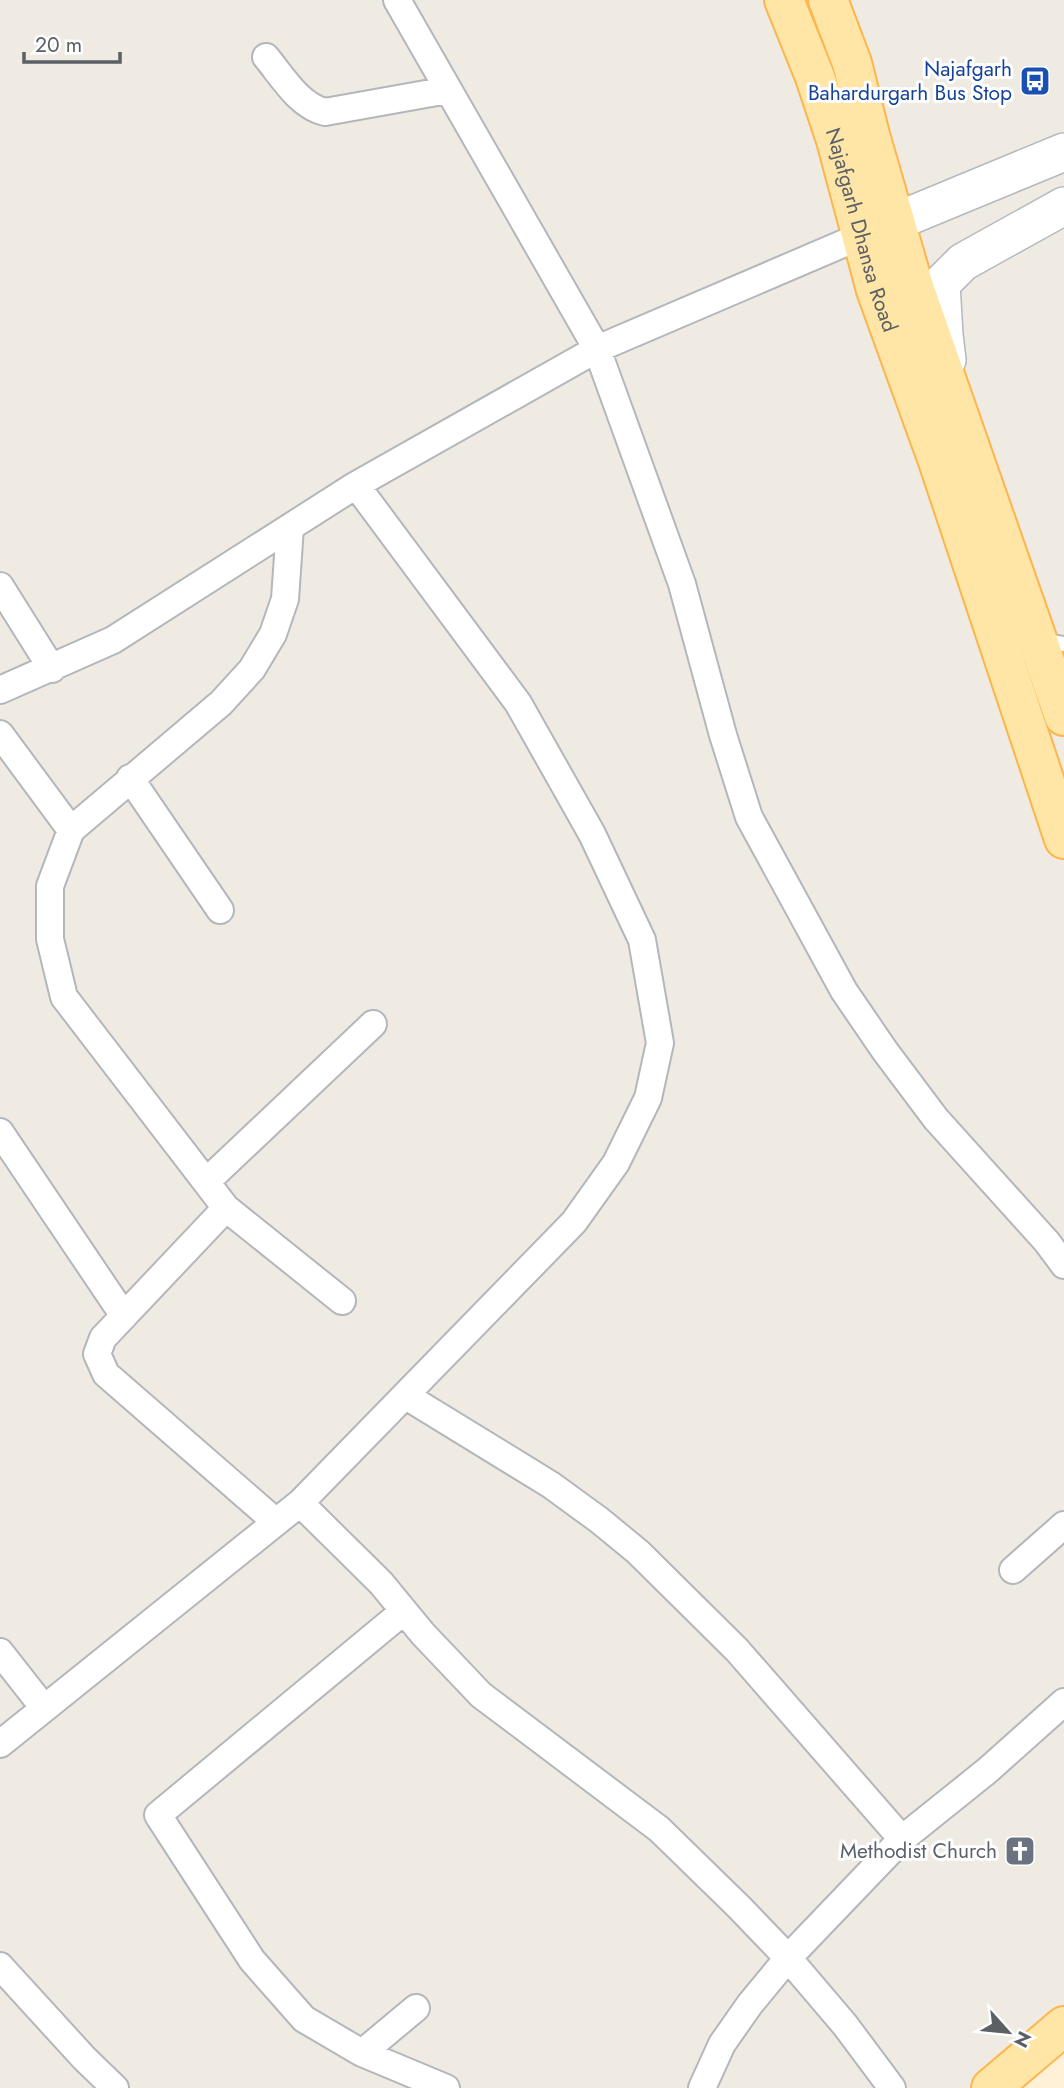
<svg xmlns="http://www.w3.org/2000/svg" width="1064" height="2088" viewBox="0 0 1064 2088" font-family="Jost,sans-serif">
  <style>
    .commercial { fill: #fff1d7 }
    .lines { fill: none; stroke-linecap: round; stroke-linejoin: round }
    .lane-casing { stroke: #b3b7bb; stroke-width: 18 }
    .street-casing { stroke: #b3b7bb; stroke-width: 30 }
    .secondary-casing { stroke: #b4b9be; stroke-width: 40 }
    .primary-casing { stroke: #fdb64d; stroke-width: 42 }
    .lane { stroke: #fff; stroke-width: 14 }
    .street { stroke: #fff; stroke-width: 26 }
    .secondary { stroke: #fff; stroke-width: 37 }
    .primary { stroke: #ffe6a7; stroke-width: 38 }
    .labels { text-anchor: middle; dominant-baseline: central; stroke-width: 6; stroke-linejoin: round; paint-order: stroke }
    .transit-label { font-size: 21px; fill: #164399; stroke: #fff; text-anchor: end }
    .street-label { font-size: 21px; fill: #5b6065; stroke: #fff }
    .worship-label { font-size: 21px; fill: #5b616d; stroke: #fff; text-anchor: end }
  </style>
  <rect width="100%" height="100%" fill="#efeae2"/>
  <!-- commercial -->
  <path class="commercial" d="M1064 2047V2088H1014Z"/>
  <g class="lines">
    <!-- lane casing -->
    <g class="lane-casing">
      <path id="lane" d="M1040 640 1064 644"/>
    </g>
    <!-- street casing -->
    <g class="street-casing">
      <path id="street" d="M397 0 597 349 682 584 723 735 749 817 844 991 885 1051 936 1119 1047 1242 1064 1265
        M266 57C282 76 299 106 325 112L448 90
        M0 586 52 669
        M0 690 113 640 356 485 597 349 861 236
        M0 734 71 830
        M130 778 220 910
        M0 1132 124 1316
        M206 1182 373 1024
        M226 1208 342 1301
        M406 1396 551 1485 599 1520 638 1552 737 1650 902 1839
        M300 1503 381 1583 423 1634 481 1695 659 1829 739 1907 788 1958 845 2025 892 2088
        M276 1522 106 1374 97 1354 103 1338 226 1208 64 997 50 939V886L71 830 221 703 252 669 273 634 285 599 290 527
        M1013 1570 1064 1525
        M404 1611 158 1815 252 1960 304 2019 362 2053 416 2008
        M0 1652 44 1708
        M0 1744 300 1503 574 1222 616 1163 648 1098 660 1043 642 940 592 834 518 703 356 485
        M0 1966 84 2058 115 2088
        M362 2053 446 2088
        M702 2088 722 2044 750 2004 788 1958 902 1839 988 1770 1064 1702"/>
    </g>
    <!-- secondary casing -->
    <g class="secondary-casing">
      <path id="secondary" d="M868 233 1064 152
        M947 360 944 335 941 284 963 262 1064 206"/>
    </g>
    <!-- primary casing -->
    <g class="primary-casing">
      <g id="primary">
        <path id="s1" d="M784 0 815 77 836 140 876 290 938 461 1064 839"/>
        <path d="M828 0 852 63 870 135 914 287 1064 716"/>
        <path d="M991 2088 1064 2026"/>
      </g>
    </g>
    <!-- lane -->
    <use href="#lane" class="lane"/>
    <!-- street -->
    <use href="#street" class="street"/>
    <!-- secondary -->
    <use href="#secondary" class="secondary"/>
    <!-- primary -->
    <use href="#primary" class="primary"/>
  </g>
  <!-- icons -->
  <defs>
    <g id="bus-square" transform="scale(1.575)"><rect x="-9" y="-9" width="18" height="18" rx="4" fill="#1a4fb4" stroke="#fff"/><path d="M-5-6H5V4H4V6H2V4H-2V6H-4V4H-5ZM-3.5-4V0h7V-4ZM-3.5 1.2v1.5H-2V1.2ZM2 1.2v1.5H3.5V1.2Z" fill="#fff"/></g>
    <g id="church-square" transform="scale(1.575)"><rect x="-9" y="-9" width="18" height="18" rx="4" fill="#6b7280" stroke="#fff"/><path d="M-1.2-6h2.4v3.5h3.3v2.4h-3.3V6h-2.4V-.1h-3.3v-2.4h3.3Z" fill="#fff"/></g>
  </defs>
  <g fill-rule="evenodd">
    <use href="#bus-square" x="1035" y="81"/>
    <use href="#church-square" x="1020" y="1851"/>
  </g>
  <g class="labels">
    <!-- transit labels -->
    <g class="transit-label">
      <text x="1012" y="69">Najafgarh<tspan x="1012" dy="24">Bahardurgarh Bus Stop</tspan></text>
    </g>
    <!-- street labels -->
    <g class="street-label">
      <text stroke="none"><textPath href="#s1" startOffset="243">Najafgarh Dhansa Road</textPath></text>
    </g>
    <!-- worship labels -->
    <g class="worship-label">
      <text x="997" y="1851">Methodist Church</text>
    </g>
  </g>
  <!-- north arrow -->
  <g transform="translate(1008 2032) rotate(117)" stroke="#ffffff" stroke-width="5" paint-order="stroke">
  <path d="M0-5L12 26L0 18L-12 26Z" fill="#5b6065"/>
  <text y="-10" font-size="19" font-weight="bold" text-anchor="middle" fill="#5b6065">N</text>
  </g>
  <!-- scale -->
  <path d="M24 52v10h96v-10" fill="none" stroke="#5b6065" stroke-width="3.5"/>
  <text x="35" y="52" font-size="21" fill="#5b6065" stroke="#ffffff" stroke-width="5" paint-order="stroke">20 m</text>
</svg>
